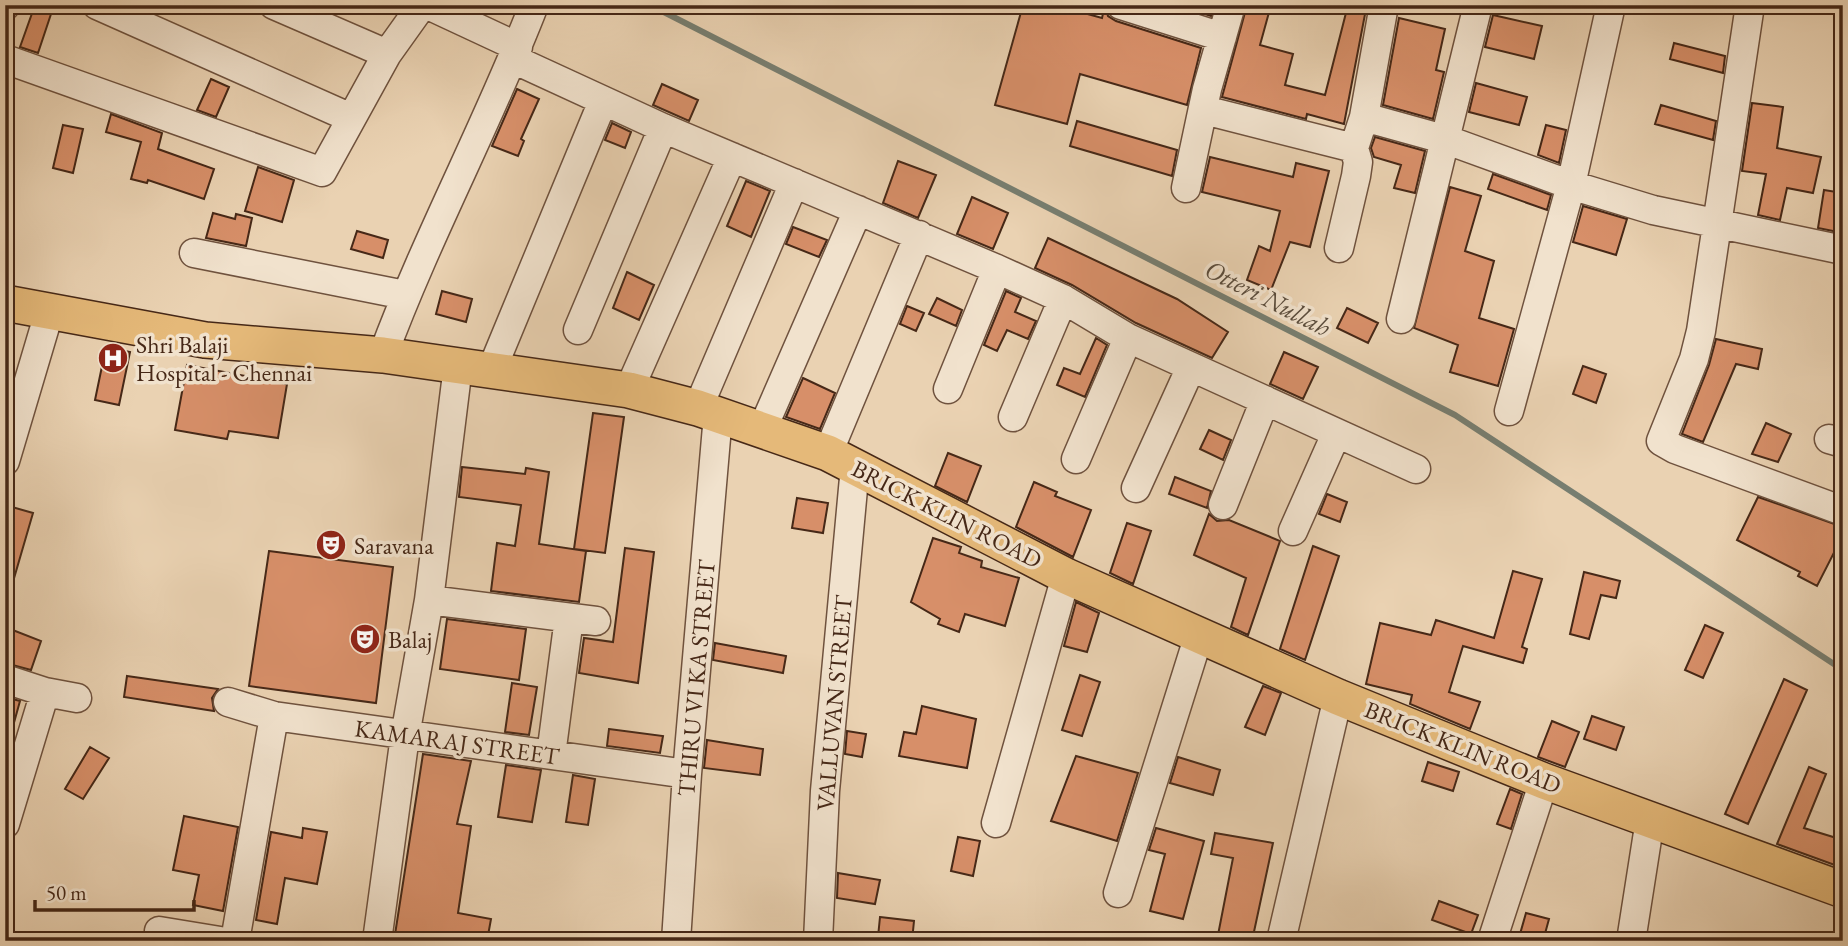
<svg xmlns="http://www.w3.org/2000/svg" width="1848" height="946" viewBox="0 0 1848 946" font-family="'EB Garamond',serif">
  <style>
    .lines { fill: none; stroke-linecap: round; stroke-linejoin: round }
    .stream { stroke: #777e70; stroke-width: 6 }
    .building { fill: #d78f69; stroke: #462817; stroke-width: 2 }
    .minor-casing { stroke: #6f523e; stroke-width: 31 }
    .major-casing { stroke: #462817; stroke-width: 38 }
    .minor { stroke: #f1e2cd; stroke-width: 28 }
    .major { stroke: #e5b979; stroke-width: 35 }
    .labels { text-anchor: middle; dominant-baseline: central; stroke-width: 7; stroke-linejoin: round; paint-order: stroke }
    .poi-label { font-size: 24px; fill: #462817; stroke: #f1e2cd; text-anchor: start }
    .street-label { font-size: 24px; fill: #462817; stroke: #f1e2cd }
    .water-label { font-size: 26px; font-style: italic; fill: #5a4c3c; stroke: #f1e2cd }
  </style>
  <rect width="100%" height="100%" fill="#ead2b2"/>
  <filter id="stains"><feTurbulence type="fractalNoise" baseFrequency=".00286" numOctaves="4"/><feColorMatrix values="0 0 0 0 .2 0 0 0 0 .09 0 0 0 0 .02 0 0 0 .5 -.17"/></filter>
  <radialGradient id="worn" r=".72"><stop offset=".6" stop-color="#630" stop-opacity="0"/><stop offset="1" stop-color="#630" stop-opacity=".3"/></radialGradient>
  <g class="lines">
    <!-- stream -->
    <path class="stream" d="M650 5 1455 415 1843 670"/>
  </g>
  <!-- building -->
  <path class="building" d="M35 5H54L38 53 20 47Z
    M1023 5H1055L1102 18 1105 5 1108 16 1116 21 1201 48 1187 105 1080 74 1067 124 995 105Z
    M1177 5H1214L1211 16Z
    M1247 5H1271L1260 45 1293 54 1285 85 1325 95 1348 5 1366 9 1344 124 1307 114 1306 119 1222 97Z
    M1493 15 1542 26 1534 59 1485 47Z
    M1399 18 1445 29 1436 70 1444 72 1433 119 1383 105Z
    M1674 43 1725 56 1723 73 1670 59Z
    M211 79 229 87 216 117 197 110Z
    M1476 83 1527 97 1519 125 1469 112Z
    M662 84 698 100 689 121 653 105Z
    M517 89 539 99 521 139 524 141 518 156 492 146Z
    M1752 103 1783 107 1777 148 1821 157 1813 193 1787 188 1780 220 1758 215 1766 174 1742 171Z
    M1661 105 1716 121 1713 140 1655 124Z
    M111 114 162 133 158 149 214 169 204 199 148 180 147 183 131 179 141 142 106 132Z
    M1077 121 1177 150 1172 176 1070 146Z
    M612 123 631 132 625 148 605 140Z
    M63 125 83 129 73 173 53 168Z
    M1546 125 1566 130 1559 163 1538 155Z
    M1375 137 1425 151 1415 193 1394 188 1401 165 1374 157 1371 148Z
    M1210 157 1293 177 1296 163 1329 171 1310 247 1290 242 1271 290 1247 280 1259 246 1270 251 1280 211 1202 192Z
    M898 161 936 175 918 218 883 203Z
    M258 167 294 180 282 222 245 211Z
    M1493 174 1551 195 1547 210 1488 189Z
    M746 181 770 191 751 237 727 226Z
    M1450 187 1481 196 1465 251 1494 261 1479 318 1514 329 1498 386 1450 372 1458 345 1414 328Z
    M1824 190 1843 193V233L1818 228Z
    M972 197 1008 213 993 249 957 234Z
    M1583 206 1627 219 1616 255 1573 242Z
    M213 213 235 219 236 214 252 218 246 246 206 238Z
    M793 227 827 240 819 257 786 244Z
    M357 231 388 240 383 258 351 249Z
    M1048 238 1177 299 1228 332 1212 358 1136 323 1072 285 1035 268Z
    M627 272 654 285 639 320 613 308Z
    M442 291 472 299 466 322 436 314Z
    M1006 291 1021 298 1015 312 1036 321 1028 339 1007 330 997 351 984 345Z
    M937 298 962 310 956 326 929 314Z
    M907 306 924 313 916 331 900 324Z
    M1347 308 1378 323 1368 343 1337 328Z
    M1096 338 1107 345 1085 397 1057 385 1064 368 1080 374Z
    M1716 339 1762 349 1758 369 1736 364 1703 442 1682 434 1709 365Z
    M106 347 130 352 119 405 95 400Z
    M1284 352 1318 367 1303 399 1270 384Z
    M187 365 287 384 278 438 229 431 227 439 175 430Z
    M1583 366 1606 374 1596 403 1573 394Z
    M803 378 835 393 820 429 786 417Z
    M593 413 624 417 605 553 574 549Z
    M1766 423 1791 434 1778 462 1752 454Z
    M1209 430 1231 440 1223 460 1200 449Z
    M948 453 981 466 967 502 935 486Z
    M462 467 525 474 526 468 549 472 539 544 586 551 579 602 491 591 497 543 515 546 521 505 459 497Z
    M1175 477 1211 491 1207 508 1169 494Z
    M1034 482 1057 492 1055 496 1091 510 1073 557 1016 527Z
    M1327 494 1347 502 1340 522 1319 514Z
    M1758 497 1843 527V535L1817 586 1798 576 1800 572 1737 540Z
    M797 498 828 503 823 533 792 528Z
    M5 505 33 513 10 592 5 591Z
    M1209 514 1217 521 1229 520 1280 541 1248 635 1231 627 1246 578 1194 555Z
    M1127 523 1151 531 1133 584 1110 573Z
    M933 538 961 547 959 553 982 561 981 567 1019 578 1005 626 965 614 959 632 938 624 940 619 911 602Z
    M1313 546 1339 556 1305 660 1280 649Z
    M625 548 654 552 638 683 579 673 584 638 613 642Z
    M269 551 393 567 376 703 249 686Z
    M1513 571 1542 579 1522 647 1527 649 1523 663 1463 646 1449 692 1480 702 1470 729 1410 704 1412 695 1366 684 1380 623 1431 635 1436 620 1494 638Z
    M1584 572 1620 581 1616 598 1601 595 1589 639 1570 634Z
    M1076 602 1099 613 1087 652 1064 646Z
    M447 619 526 629 519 680 440 669Z
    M1705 625 1723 633 1703 678 1685 670Z
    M5 627 41 641 31 670 5 663Z
    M715 643 786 656 783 673 713 660Z
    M1080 675 1100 682 1082 736 1062 730Z
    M127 676 218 689 212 698 214 711 124 697Z
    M1784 679 1807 690 1748 824 1725 814Z
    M512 683 537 687 529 735 505 732Z
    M1263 686 1281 693 1265 735 1245 727Z
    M5 697 20 701 10 737 5 736Z
    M922 706 976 719 967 768 899 756 904 732 916 734Z
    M1592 716 1624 727 1616 750 1584 739Z
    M1552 721 1579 732 1565 767 1538 757Z
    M609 729 663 736 660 753 607 746Z
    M847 731 866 734 862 757 845 754Z
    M707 740 763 749 760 775 704 768Z
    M90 747 109 758 83 799 65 789Z
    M423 754 471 761 457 824 471 826 458 913 491 919 487 941H394Z
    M1076 756 1138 773 1117 841 1051 821Z
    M1178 757 1220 770 1213 795 1170 783Z
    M1428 762 1459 772 1453 791 1422 781Z
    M506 765 541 770 532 822 498 817Z
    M1809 767 1826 774 1804 828 1843 840V868L1777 844Z
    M573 775 595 779 588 825 566 822Z
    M1510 789 1522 794 1511 829 1497 824Z
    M184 816 238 827 223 911 193 905 199 875 173 870Z
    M303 828 327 832 317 884 285 878 277 924 256 920 271 832 302 838Z
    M1156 828 1204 841 1183 919 1150 911 1165 854 1149 850Z
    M1215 833 1273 843 1252 941 1218 935 1233 858 1211 854Z
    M958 837 980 841 973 876 951 871Z
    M838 873 880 880 875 904 837 898Z
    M1439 901 1478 915 1471 934 1432 920Z
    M1526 913 1549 919 1543 941H1518Z
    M880 917 914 921 912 941 878 937Z"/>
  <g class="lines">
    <!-- minor casing -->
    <g class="minor-casing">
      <path id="minor" d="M97 5 351 118
        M274 5 387 54
        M428 5 518 47
        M1121 5 1222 37
        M1750 5 1701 331 1694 359 1661 441 1675 449 1843 511
        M5 6V5
        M5 59 322 172 387 54 422 5
        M513 59 663 128 997 269 1063 299 1128 338 1416 469
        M1204 110 1354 148
        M1364 117 1447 140 1571 185 1653 210 1843 250
        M1186 188 1207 89 1231 5
        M1339 248 1356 176 1358 162 1354 148 1364 117 1384 5
        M194 253 405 295
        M1401 319 1478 5
        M578 330 663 128
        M383 355C427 236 488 124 534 5
        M492 369 603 101
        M948 389 997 269
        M629 390 732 157
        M698 408 794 183
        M1509 411 1571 185 1611 5
        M1013 417 1063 299
        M762 430 858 210
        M1829 439 1843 443
        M828 453 919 235
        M1076 459 1128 338
        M5 461 49 313
        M1136 488 1191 367
        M1223 505 1265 400
        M1293 531 1336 434
        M429 600 596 621
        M5 679 45 692 77 698
        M228 702 274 716 687 774
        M551 755 569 618
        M996 823 1066 576
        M5 824 45 692
        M1118 893 1199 635
        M159 931 220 941
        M235 941 274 716
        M377 941 405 736 429 600 458 366
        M676 941 687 774 718 415
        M818 941 825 791 855 467
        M1281 941 1338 697
        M1492 941 1544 781
        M1631 941 1650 820"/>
    </g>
    <!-- major casing -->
    <g class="major-casing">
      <path id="major" d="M5 303 205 340 383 355 629 390 698 408 828 453 1066 576 1338 697 1544 781 1843 890"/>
    </g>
    <!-- minor -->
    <use href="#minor" class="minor"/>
    <!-- major -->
    <use href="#major" class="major"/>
  </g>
  <!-- icons -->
  <defs>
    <g id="hospital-disc" transform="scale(1.575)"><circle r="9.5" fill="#8f2418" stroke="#f1e2cd"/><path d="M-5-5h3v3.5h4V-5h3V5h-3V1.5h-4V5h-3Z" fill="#fff"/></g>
    <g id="theatre-disc" transform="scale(1.575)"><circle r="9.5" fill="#8f2418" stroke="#f1e2cd"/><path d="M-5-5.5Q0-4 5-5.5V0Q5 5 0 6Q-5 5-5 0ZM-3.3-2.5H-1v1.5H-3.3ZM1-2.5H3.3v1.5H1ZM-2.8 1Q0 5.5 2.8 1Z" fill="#fff"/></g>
  </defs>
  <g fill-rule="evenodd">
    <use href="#hospital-disc" x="113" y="358"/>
    <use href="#theatre-disc" x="331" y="545"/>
    <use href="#theatre-disc" x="365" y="639"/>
  </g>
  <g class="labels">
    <!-- poi labels -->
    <g class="poi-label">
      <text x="136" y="344">Shri Balaji<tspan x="136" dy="28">Hospital - Chennai</tspan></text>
      <text x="354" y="545">Saravana</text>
      <text x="388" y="639">Balaj</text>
    </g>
    <!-- street labels -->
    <g class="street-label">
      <text transform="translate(947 514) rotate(27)">BRICK KLIN ROAD</text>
      <text transform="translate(696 678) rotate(-85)">THIRU VI KA STREET</text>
      <text transform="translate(834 703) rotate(-85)">VALLUVAN STREET</text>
      <text transform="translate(457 742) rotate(8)">KAMARAJ STREET</text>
      <text transform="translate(1463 747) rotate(22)">BRICK KLIN ROAD</text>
    </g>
    <!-- water labels -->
    <g class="water-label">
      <text transform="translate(1268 298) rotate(27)">Otteri Nullah</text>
    </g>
  </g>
  <!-- margin -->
  <rect width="1848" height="946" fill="none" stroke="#ead2b2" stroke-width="28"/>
  <rect x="7" y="7" width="1834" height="932" fill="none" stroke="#462817" stroke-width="3.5"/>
  <rect x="14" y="14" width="1820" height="918" fill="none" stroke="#462817" stroke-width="2"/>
  <!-- scale -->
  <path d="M35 900v10h159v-10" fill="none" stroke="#462817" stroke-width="3.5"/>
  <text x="46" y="900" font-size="21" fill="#462817" stroke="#f1e2cd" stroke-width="5" paint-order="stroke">50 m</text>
  <rect width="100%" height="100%" filter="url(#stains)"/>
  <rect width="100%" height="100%" fill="url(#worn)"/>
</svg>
